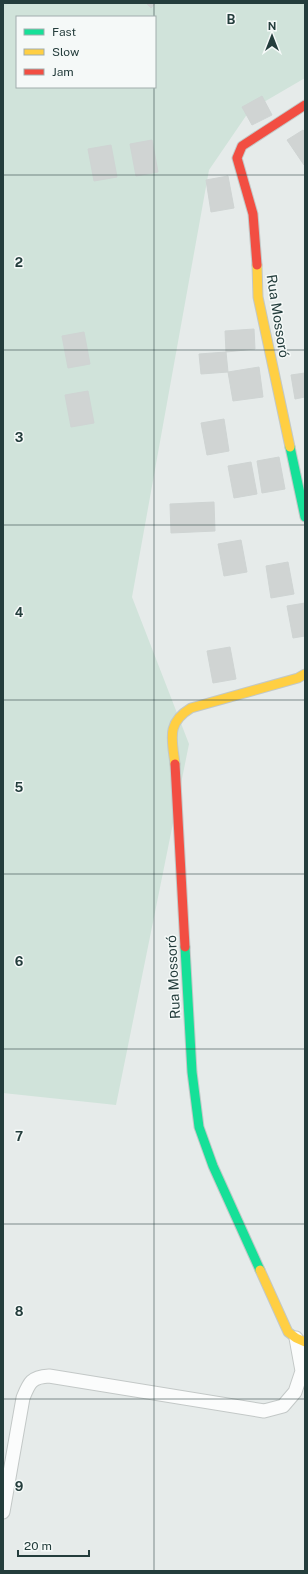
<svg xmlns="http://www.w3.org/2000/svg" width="308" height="1574" viewBox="0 0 308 1574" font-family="'Public Sans',sans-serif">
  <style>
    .green { fill: #d0e3da; fill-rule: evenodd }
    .building { fill: #d0d4d3; stroke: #cfd4d3 }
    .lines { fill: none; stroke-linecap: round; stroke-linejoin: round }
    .lane-casing { stroke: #c3c8c7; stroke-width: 15 }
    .fast-casing { stroke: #c2c8c7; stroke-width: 11 }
    .slow-casing { stroke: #c2c8c7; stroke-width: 11 }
    .jam-casing { stroke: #c2c8c7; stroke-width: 11 }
    .lane { stroke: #fbfcfc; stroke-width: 13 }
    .fast { stroke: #16e098; stroke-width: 9 }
    .slow { stroke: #ffcf43; stroke-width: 9 }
    .jam { stroke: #f24e42; stroke-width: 9 }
    .grid { fill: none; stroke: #243d3c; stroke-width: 1; stroke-opacity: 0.55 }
    .labels { text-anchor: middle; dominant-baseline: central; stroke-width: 3; stroke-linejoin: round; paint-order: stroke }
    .street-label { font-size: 14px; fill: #243d3c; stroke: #f5f9f8 }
    .grid-label { font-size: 13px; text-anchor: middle; font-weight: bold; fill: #243d3c; stroke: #f5f9f8; stroke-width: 3; stroke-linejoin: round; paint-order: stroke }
  </style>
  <rect width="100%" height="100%" fill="#e6ebea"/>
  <!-- green -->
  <path class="green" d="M3 3H305V78L250 110 209 170 132 597 189 744 116 1105 3 1093ZM17 17H155V87H17Z"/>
  <!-- building -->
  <path class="building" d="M146 3H156L151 8Z
    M262 96 272 115 252 125 242 107Z
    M303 130 305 132V164L304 165 287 140Z
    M152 140 158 172 136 176 130 144Z
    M111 145 117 177 94 181 88 149Z
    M228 176 234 208 211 212 206 180Z
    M254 329 255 349 226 352 225 331Z
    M84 332 90 364 68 368 62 336Z
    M226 352 228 372 201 374 199 354Z
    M259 367 263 397 233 401 228 372Z
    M305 373V397L295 399 291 375Z
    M88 391 94 423 71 427 65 395Z
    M224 419 229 451 207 455 201 423Z
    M279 457 285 489 262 493 257 461Z
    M251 462 257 494 234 498 228 466Z
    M214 502 215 531 171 533 170 504Z
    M241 540 247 572 224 576 218 544Z
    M288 562 294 594 271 598 266 566Z
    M305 603V636L293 638 287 606Z
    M230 647 236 679 213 683 207 651Z"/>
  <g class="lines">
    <!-- lane casing -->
    <g class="lane-casing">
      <path id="lane" d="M3 1512 23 1398C29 1383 31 1377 49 1376L264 1411 283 1406 295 1392 302 1371 296 1338"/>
    </g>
    <!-- fast casing -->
    <g class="fast-casing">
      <path id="fast" d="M290 447 305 517
        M185 947 192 1072 199 1127 213 1166 260 1270"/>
    </g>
    <!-- slow casing -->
    <g class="slow-casing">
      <path id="slow" d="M257 265 258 297 290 447
        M175 764C172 739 166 723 191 708L298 678 305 674
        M260 1270 288 1332 296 1338 305 1342"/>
    </g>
    <!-- jam casing -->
    <g class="jam-casing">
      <path id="jam" d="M257 265 253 214 237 158 242 146 305 105
        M175 764 185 947"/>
    </g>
    <!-- lane -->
    <use href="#lane" class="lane"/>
    <!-- fast -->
    <use href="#fast" class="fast"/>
    <!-- slow -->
    <use href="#slow" class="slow"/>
    <!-- jam -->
    <use href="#jam" class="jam"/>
  </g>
  <!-- grid -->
  <path class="grid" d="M154 3V17M154 87V1571M3 175H305M3 350H305M3 525H305M3 700H305M3 874H305M3 1049H305M3 1224H305M3 1399H305"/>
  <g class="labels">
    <!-- street labels -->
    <g class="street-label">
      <text transform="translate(278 316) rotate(81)">Rua Mossoró</text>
      <text transform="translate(173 977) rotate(-93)">Rua Mossoró</text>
    </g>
  </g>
  <g class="grid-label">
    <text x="231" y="24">B</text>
    <text x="19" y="267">2</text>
    <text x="19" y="442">3</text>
    <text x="19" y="617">4</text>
    <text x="19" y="792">5</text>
    <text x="19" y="966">6</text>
    <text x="19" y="1141">7</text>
    <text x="19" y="1316">8</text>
    <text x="19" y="1491">9</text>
  </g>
  <!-- border -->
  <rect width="308" height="1574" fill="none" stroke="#243d3c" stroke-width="8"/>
  <!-- legend -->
  <rect x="16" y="16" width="140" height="72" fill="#f5f9f8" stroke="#a1aead"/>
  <rect x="24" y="29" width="20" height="6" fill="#16e098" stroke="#a1aead"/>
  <text x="52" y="36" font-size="12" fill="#243d3c">Fast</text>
  <rect x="24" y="49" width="20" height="6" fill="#ffcf43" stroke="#a1aead"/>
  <text x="52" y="56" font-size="12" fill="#243d3c">Slow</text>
  <rect x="24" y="69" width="20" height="6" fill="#f24e42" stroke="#a1aead"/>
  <text x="52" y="76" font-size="12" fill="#243d3c">Jam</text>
  <!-- north arrow -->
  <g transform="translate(272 36)" stroke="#f5f9f8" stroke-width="3" paint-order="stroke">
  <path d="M0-3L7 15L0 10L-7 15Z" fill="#243d3c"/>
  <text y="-6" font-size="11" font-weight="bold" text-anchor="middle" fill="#243d3c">N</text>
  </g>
  <!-- scale -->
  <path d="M18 1550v6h71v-6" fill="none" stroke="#243d3c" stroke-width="2"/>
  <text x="24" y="1550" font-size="12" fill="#243d3c" stroke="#f5f9f8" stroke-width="3" paint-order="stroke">20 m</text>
</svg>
